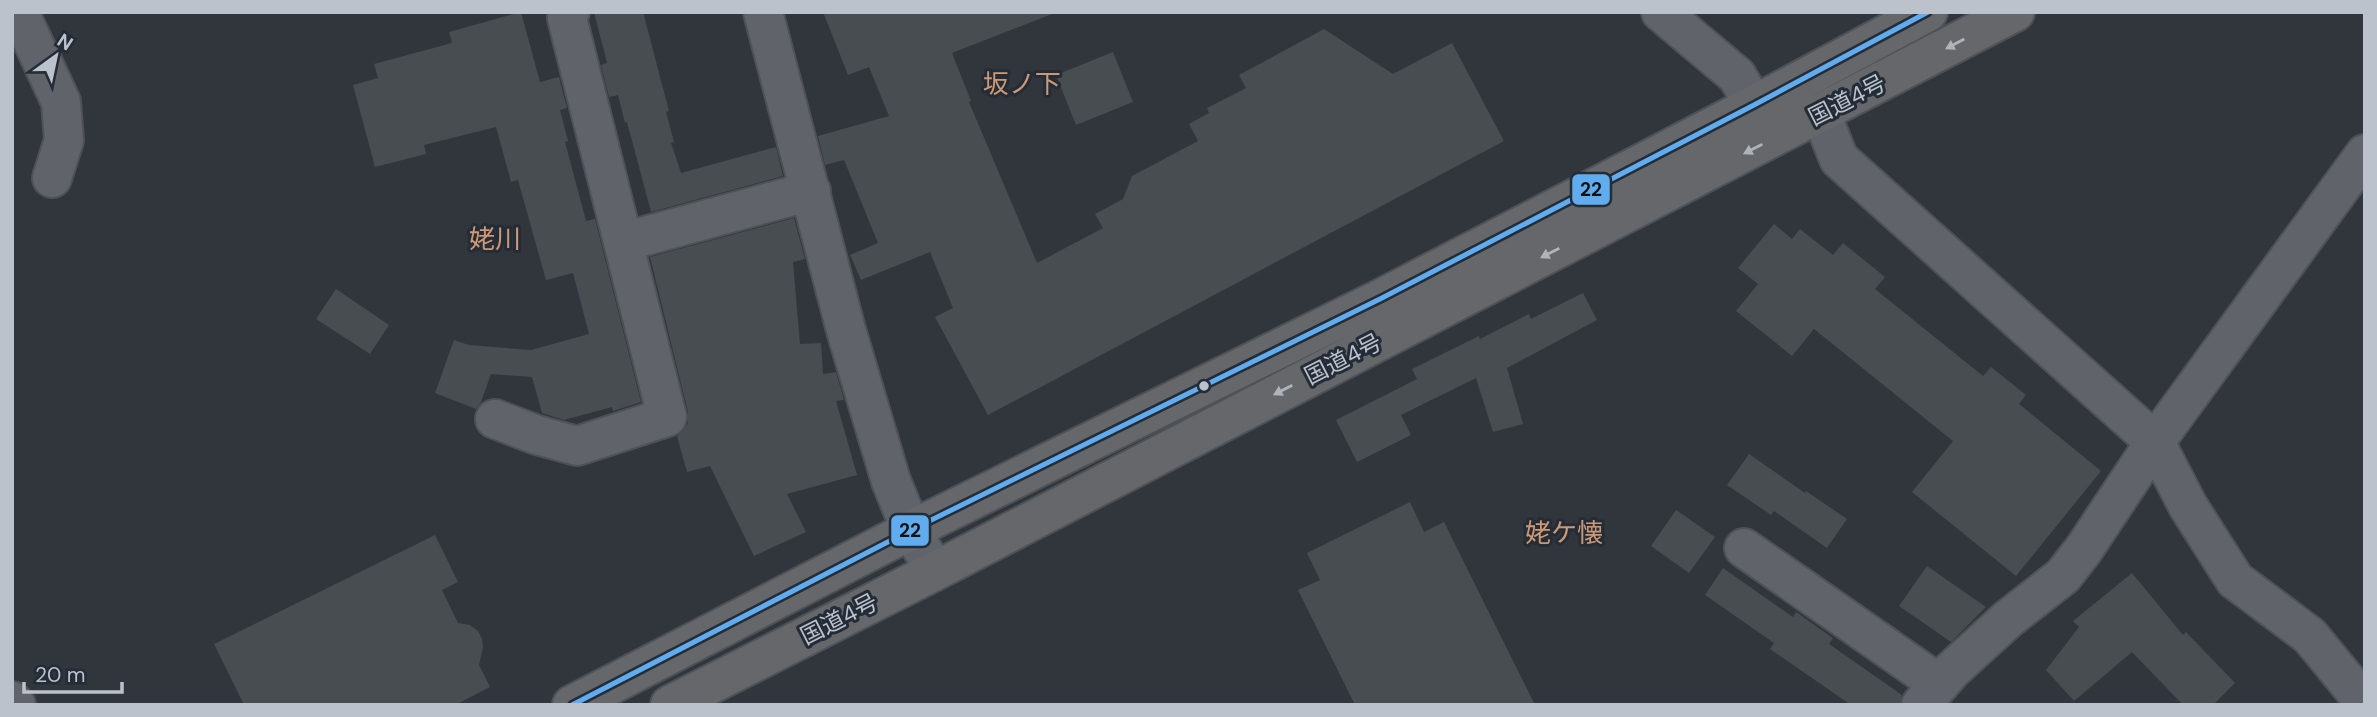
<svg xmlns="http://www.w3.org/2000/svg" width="2377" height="717" viewBox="0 0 2377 717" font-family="'DM Sans','Noto Sans JP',sans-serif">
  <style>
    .building { fill: #484d52 }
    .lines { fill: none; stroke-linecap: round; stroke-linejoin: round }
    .minor-casing { stroke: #4e5257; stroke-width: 42 }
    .highway-casing { stroke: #4d5258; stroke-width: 42 }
    .minor { stroke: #60646a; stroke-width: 38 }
    .highway { stroke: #65676a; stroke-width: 38 }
    .bus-1-casing { stroke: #232c37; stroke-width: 10 }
    .bus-1 { stroke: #60acee; stroke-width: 5 }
    .oneway { fill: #aeb4bc }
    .bus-dot { fill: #bbc2cb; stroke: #232c37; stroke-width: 2.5 }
    .labels { text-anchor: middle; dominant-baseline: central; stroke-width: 6; stroke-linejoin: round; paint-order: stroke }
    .street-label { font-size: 23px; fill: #bbc2cb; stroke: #232c37 }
    .quarter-label { font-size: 26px; fill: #ce9874; stroke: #232c37 }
    .line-badge { stroke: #232c37; stroke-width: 2.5 }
    .pale-badge-label { font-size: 19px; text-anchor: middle; font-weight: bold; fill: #111 }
  </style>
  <rect width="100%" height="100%" fill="#30363c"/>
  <!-- building -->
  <path class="building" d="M521 12 540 82 559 77 567 108 560 110 568 141 565 142 586 221 595 219 641 402 613 411 612 407 564 420 542 413 532 377 491 374 481 402 476 409 435 393 454 340 469 345 531 350 589 334 573 273 546 280 518 180 511 182 496 127 424 145 426 154 375 167 353 85 378 78 374 64 452 43 449 32Z
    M594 12H643L669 111 666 112 674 142 671 143 681 173 776 147 783 176 651 212 627 122 625 123 618 95 609 97 601 65 607 63Z
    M823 12H1052V14L952 53 971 101 969 102 1037 263 1103 228 1095 214 1123 199 1132 176 1198 141 1189 124 1209 113 1207 108 1246 88 1239 75 1324 29 1393 74 1452 43 1504 141 988 415 935 317 953 308 930 252 861 280 850 255 878 243 844 160 825 165 818 136 889 116 869 67 848 75Z
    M1113 52 1133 102 1076 125 1056 75Z
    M794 218 805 259 793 262 800 344 821 343 823 374 836 372 844 400 836 401 857 475 787 494 806 532 754 556 710 466 687 472 677 436 683 431 688 423V412L650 257Z
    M1774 224 1792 239 1800 229 1833 255 1843 243 1885 277 1875 289 1983 376 1991 367 2026 395 2019 404 2101 471 2016 576 1912 492 1953 441 1814 329 1792 356 1736 311 1758 284 1738 268Z
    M336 289 389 325 370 354 316 319Z
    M1583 293 1597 320 1507 368 1523 424 1493 432 1476 378 1401 415 1411 435 1357 462 1336 420 1417 379 1412 369 1479 336 1480 339 1529 314 1531 319Z
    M1749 454 1805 493 1806 491 1847 519 1827 548 1774 511 1771 515 1727 485Z
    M1410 502 1424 532 1444 522 1535 705H1355L1298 590 1320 580 1307 553Z
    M1676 510 1715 537 1689 573 1651 546Z
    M435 535 458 582 442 590 458 623 470 625 478 631 482 639 483 647 479 665 490 687 455 705H244L214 644Z
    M1927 566 1986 607 1951 642 1899 606Z
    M1723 568 1793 617 1796 612 1833 638 1829 644 1902 695 1900 705H1851L1770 649 1774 643 1705 595Z
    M2132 573 2183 635 2186 632 2235 683 2213 705H2183L2132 652 2074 701 2046 670 2079 627 2073 621Z"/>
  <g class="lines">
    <!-- minor casing -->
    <g class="minor-casing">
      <path id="minor" d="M19 12 61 102 64 140 52 178
        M763 12 846 330 891 481 911 530 935 571
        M1661 12 1737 76 1754 105
        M1821 114 1839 159 2155 442 2188 506 2235 580 2310 636 2365 703
        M623 242 811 191
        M495 419 537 435 577 446 667 417 567 18 570 12
        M1744 548 1939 684
        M12 701 16 705
        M1921 705 1952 670 2008 619 2063 576 2084 549 2155 442 2365 154"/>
    </g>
    <!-- highway casing -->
    <g class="highway-casing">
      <path id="highway" d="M572 705 911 530 1382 298 1754 105 1928 12
        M670 705 935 571 2015 12"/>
    </g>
    <!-- minor -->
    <use href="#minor" class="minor"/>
    <!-- highway -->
    <use href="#highway" class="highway"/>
    <!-- bus-1 casing -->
    <g class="bus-1-casing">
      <path id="bus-1" d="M572 705 911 530 1382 298 1754 105 1928 12"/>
    </g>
    <!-- bus-1 -->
    <use href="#bus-1" class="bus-1"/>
  </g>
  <!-- one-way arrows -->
  <defs><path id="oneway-solid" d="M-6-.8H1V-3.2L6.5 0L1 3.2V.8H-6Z" transform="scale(1.75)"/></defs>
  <g class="oneway">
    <use href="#oneway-solid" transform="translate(1955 44) rotate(152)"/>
    <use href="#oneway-solid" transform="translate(1753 149) rotate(153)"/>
    <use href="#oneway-solid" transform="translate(1550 253) rotate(153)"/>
    <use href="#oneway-solid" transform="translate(1283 390) rotate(153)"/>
  </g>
  <!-- markers -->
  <circle class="bus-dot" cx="1204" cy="386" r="6"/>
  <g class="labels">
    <!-- street labels -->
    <g class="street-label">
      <text transform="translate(1847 100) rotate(-27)">国道4号</text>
      <text transform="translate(1343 359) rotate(-27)">国道4号</text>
      <text transform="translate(839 619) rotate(-27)">国道4号</text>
    </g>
    <!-- quarter labels -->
    <g class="quarter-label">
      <text x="1022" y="84">坂ノ下</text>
      <text x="495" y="239">姥川</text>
      <text x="1564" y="533">姥ケ懐</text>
    </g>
  </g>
  <g class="line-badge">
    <rect x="1571" y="173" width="40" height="33" rx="7" fill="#60acee"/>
    <rect x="890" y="514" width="40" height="33" rx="7" fill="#60acee"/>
  </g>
  <g class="pale-badge-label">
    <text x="1591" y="196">22</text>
    <text x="910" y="537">22</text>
  </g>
  <!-- border -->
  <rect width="2377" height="717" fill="none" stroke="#bbc2cb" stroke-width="28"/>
  <!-- north arrow -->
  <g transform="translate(56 56) rotate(33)" stroke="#232c37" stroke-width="5" paint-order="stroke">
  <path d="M0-5L12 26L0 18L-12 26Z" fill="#bbc2cb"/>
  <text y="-10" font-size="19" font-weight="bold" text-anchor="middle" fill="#bbc2cb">N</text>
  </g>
  <!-- scale -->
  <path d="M24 682v10h98v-10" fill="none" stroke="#bbc2cb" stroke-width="3.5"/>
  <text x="35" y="682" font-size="21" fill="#bbc2cb" stroke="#232c37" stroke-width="5" paint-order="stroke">20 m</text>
</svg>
